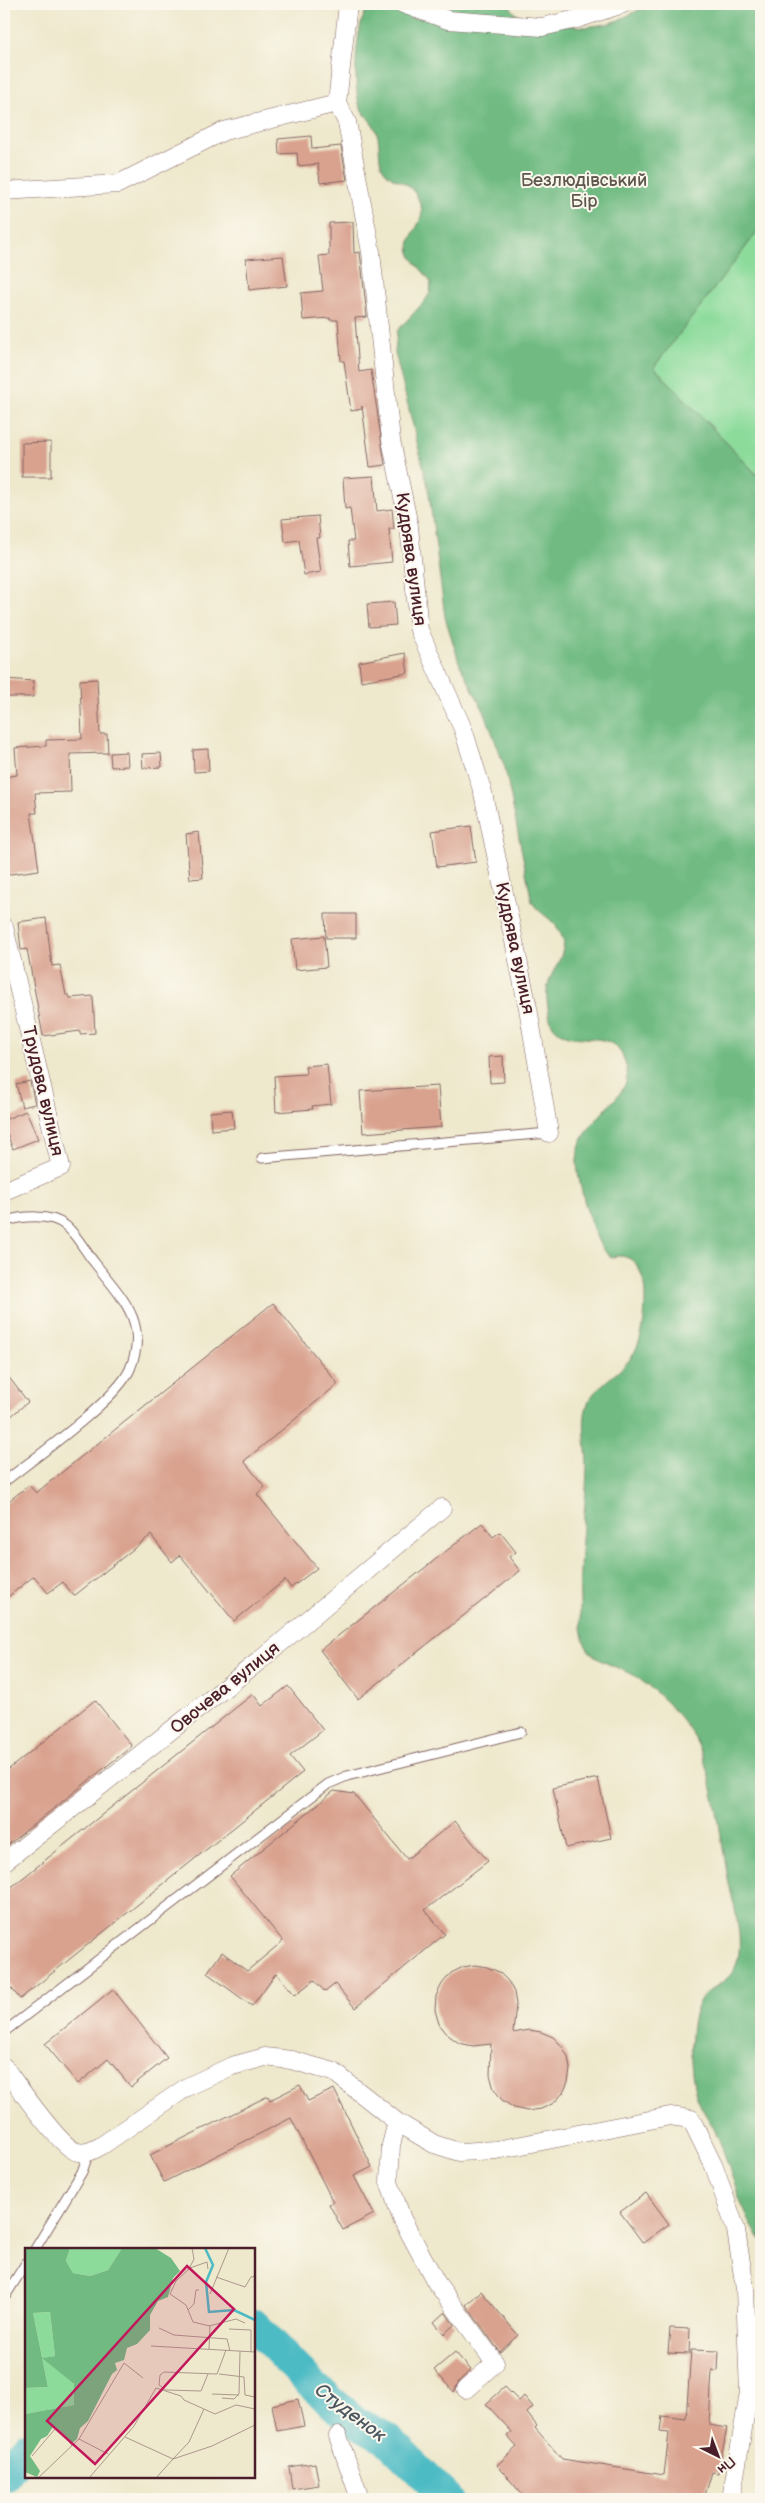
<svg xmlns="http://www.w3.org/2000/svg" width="765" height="2503" viewBox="0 0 765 2503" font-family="'Balsamiq Sans',sans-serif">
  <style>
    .green { fill: #8cdb9b; stroke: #6b7d63 }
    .forest { fill: #71bb83; stroke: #5e6d57 }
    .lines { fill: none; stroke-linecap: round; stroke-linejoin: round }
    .river { stroke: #4dbbc4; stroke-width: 32 }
    .building { fill: #d9a28f }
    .lane-casing { stroke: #836563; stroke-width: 11 }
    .street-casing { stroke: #836563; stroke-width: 19 }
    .lane { stroke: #fff; stroke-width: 9 }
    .street { stroke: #fff; stroke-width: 18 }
    .labels { text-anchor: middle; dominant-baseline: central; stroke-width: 4; stroke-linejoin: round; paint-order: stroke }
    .park-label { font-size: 18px; fill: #5e574d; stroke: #fbf7ec }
    .street-label { font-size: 18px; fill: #4a1f2b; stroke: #fbf7ec }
    .water-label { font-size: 19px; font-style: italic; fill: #4b5661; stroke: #fbf7ec }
    .inset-river { fill: none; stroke: #4dbbc4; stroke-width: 2.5 }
    .inset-road { fill: none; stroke: #ac988c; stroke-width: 1 }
    .view { fill: #c2185b; fill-opacity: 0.15; stroke: #c2185b; stroke-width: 2.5 }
    .inset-edge { fill: none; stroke: #4a1f2b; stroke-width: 2.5 }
  </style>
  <rect width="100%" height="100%" fill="#fbf7ec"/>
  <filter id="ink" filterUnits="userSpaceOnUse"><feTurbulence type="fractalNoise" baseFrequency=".02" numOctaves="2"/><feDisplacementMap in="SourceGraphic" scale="10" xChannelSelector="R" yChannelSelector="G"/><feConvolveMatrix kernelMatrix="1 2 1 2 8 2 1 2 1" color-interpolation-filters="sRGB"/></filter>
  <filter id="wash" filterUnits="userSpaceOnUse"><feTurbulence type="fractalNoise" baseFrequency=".0096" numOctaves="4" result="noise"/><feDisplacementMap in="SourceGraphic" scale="20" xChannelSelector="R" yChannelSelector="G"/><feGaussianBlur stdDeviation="1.12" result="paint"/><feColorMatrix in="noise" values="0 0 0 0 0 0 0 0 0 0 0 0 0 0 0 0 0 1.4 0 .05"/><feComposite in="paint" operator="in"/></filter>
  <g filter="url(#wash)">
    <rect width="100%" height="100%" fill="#eee8cc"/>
    <!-- green -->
    <path class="green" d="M761 227V479L654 367Z"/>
    <!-- forest -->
    <path class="forest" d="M370 4H508L517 15 526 20 585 27 607 24 619 20 650 4H761V227L654 367 761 479V2240C738 2208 732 2170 717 2135 711 2121 700 2109 696 2094 690 2074 688 2032 695 2011 700 1994 712 1990 725 1980 752 1961 734 1907 728 1879 721 1839 713 1765 691 1732 678 1712 657 1692 638 1678 620 1665 591 1664 584 1641 580 1629 580 1615 580 1603 578 1557 586 1512 587 1466 587 1447 581 1424 587 1406 593 1388 610 1380 623 1367 642 1349 645 1323 645 1297 645 1281 640 1257 620 1256 613 1256 612 1259 606 1253 594 1243 576 1177 577 1160 579 1119 633 1098 627 1070 618 1021 576 1050 555 1028 550 1023 549 1015 548 1007 542 975 561 970 564 943 557 917 543 919 532 902L505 768 485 713 460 665 445 617 428 486 395 353 397 331 425 301 430 293 431 283C426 272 413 264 410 252 405 235 426 224 421 206 411 176 396 186 384 170 377 160 381 145 377 133 374 121 362 115 359 104 353 81 355 22 370 4Z"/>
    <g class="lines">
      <!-- river -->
      <path class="river" d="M254 2325 314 2387 356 2422 386 2438 448 2499
        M4 2476 26 2448"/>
    </g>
    <g id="blocks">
      <!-- building -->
      <path class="building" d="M311 136 312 149 341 146 347 180 320 183 318 164 298 166 297 153 279 154 278 139Z
        M353 222 354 253 360 252 367 317 355 318 359 372 371 370 385 465 370 467 362 406V409L351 411 344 361H341L338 320H330V318L303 320 301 293 323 291 319 256 329 255V223Z
        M283 256 287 286 249 290 246 259Z
        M51 442V477H22V443Z
        M374 476 377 511 392 509 394 529H389L392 562 350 566 348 541H354L350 508 345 509 343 478Z
        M318 516 320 538H316L321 572 304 575 299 540 285 542 282 519Z
        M394 602 396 625 369 627 367 604Z
        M405 653 408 673 361 681 359 662Z
        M4 679 34 681 33 697H4Z
        M97 679 100 734H107L108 753 70 754 71 792 35 793 37 813H31L39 870 4 875V777L17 775 15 748 46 746V740L82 739 80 680Z
        M208 749 209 771 194 772 193 750Z
        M127 752 128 766 111 767 110 753Z
        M161 753 162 767 143 768 142 754Z
        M471 826 476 862 437 867 432 831Z
        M199 832 203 878 190 879 186 834Z
        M325 914H356V938H326Z
        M46 918 52 966 60 965 66 995H69L70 998 93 996 95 1033 80 1034V1031L43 1036 27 949 21 950 18 922Z
        M324 936 327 967 295 970 292 939Z
        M503 1056 504 1082 490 1083 489 1057Z
        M327 1064 331 1104 312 1106 313 1109 276 1112 274 1076 306 1074 305 1066Z
        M30 1081 35 1104 22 1107 16 1084Z
        M438 1086 441 1127 363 1133 360 1091Z
        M232 1110 234 1128 211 1130 210 1112Z
        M26 1111 38 1139 13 1149 4 1127V1120Z
        M273 1303 338 1384 244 1461 265 1487 257 1494 317 1568 291 1588 285 1580 234 1621 180 1555 172 1562 151 1535 74 1596 63 1582 48 1593 34 1576 4 1600V1505L29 1485 36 1493Z
        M4 1371 28 1402 4 1422Z
        M482 1523 493 1537 500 1532 516 1552 509 1557 520 1571 358 1699 320 1650Z
        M288 1686 323 1730 290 1756 303 1772 20 1999 4 1979V1893L253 1694 262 1706Z
        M95 1700 132 1746 4 1848V1773Z
        M598 1778 611 1838 566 1848 553 1788Z
        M334 1791 354 1794 407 1859 455 1821 488 1861 425 1910 445 1934 355 2008 335 1984 325 1992 314 1980 295 1995 276 1973 252 2006 207 1973 222 1952 247 1971 283 1941 230 1876Z
        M475 1965 487 1967 499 1972 508 1981 514 1992 516 2004 513 2033 529 2030 541 2032 553 2037 562 2046 568 2057 570 2069 568 2082 563 2093 554 2103 541 2109 527 2111 514 2108 502 2100 494 2089 490 2075 491 2044 473 2046 459 2043 448 2035 439 2024 435 2010 436 1996 442 1984 451 1973 463 1967Z
        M113 1989 167 2058 131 2087 108 2059 78 2084 45 2044Z
        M300 2085 308 2101 334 2089 372 2167 354 2176 374 2214 343 2230 329 2204 333 2202 291 2118 164 2182 150 2155 268 2096 270 2100Z
        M646 2193 669 2224 643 2243 620 2212Z
        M481 2291 518 2335 500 2352 466 2305Z
        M445 2312 454 2325 444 2334 434 2322Z
        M670 2328 690 2329 689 2354 668 2353Z
        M691 2350 719 2351 718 2371 712 2370 709 2425 727 2428 718 2473 712 2472 704 2499H526L497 2465 517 2447 507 2436 512 2432 486 2404 505 2387 519 2401 524 2396 533 2407 527 2413 537 2426 535 2428 562 2459 664 2475 669 2433 660 2432 662 2416 686 2419Z
        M455 2352 471 2370 459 2381 454 2392 434 2370Z
        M298 2399 304 2426 277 2431 272 2405Z
        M315 2463 319 2485 292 2489 289 2467Z"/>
    </g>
  </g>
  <g filter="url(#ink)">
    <use href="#blocks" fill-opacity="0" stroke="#836563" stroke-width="1"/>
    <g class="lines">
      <!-- lane casing -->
      <g class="lane-casing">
        <path id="lane" d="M262 1158 549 1133
          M4 1222C21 1216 51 1213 66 1226 77 1235 85 1251 94 1262 121 1297 150 1322 130 1369 117 1400 33 1459 4 1482
          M4 2032 328 1784 347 1776 521 1732
          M35 2249 82 2172 89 2152
          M4 2298 26 2263"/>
      </g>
      <!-- street casing -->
      <g class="street-casing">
        <path id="street" d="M348 4 337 103 347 122 371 252 391 440 409 526 419 630 463 729 483 793 528 1008 549 1133
          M403 4 448 20 542 27 577 19 623 4
          M4 191 118 184 224 131 337 103
          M4 927 61 1167 4 1191
          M4 1862 259 1661 442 1508
          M4 2067C16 2083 61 2149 78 2152 87 2154 93 2150 101 2146L187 2087 232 2066 265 2057 291 2060 334 2072 397 2122 434 2144 459 2152 496 2150 670 2116 691 2119 714 2166 736 2230 745 2289 749 2393 731 2499
          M397 2122 391 2145 389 2182 402 2219 436 2282 495 2363 466 2389
          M338 2436 360 2499"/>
      </g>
      <!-- lane -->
      <use href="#lane" class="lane"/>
      <!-- street -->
      <use href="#street" class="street"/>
    </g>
  </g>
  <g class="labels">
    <!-- park labels -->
    <g class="park-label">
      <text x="584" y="180">Безлюдівський<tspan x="584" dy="21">Бір</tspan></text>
    </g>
    <!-- street labels -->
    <g class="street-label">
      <text transform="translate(411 559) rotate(82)">Кудрява вулиця</text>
      <text transform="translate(515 948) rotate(78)">Кудрява вулиця</text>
      <text transform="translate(43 1091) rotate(77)">Трудова вулиця</text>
      <text transform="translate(225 1688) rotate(-39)">Овочева вулиця</text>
    </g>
    <!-- water labels -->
    <g class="water-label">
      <text transform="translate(350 2413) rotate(37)">Студенок</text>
    </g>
  </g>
  <!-- overview -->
  <g transform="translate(25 2248)">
    <rect width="230" height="230" fill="#eee8cc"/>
    <path d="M45 0H97L83 22 65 28 48 25 41 13ZM25 64 30 108 18 110 49 136 50 157 0 166V140L23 139 8 65Z" fill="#8cdb9b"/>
    <path d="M0 0H45L41 13 48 25 65 28 83 22 97 0H130L146 10 155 23 148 30 143 49 133 53 125 67V82L112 96 102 100 99 112 90 115 92 122 87 126 63 173 55 180 52 191 47 195 28 179 22 188 16 191 5 208 15 223 12 229 0 224V166L49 157V136L17 110 30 108 25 64 8 65 23 139 0 140Z" fill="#71bb83"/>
    <path class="inset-river" d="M180 0 188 17 181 34 184 64 209 62 230 72"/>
    <path class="inset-road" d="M165 19 169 11 167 0M183 21 182 14 165 20 151 33 145 46 161 57 168 74 185 78 184 101M191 29 220 39 226 29 230 28M185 46 204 0M163 62 169 56 171 42H174M184 78 211 71 220 75M134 80 149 87 202 91 205 103M204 81 226 82V104M126 98 230 104M183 126 176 143 141 142 134 137 135 127 139 124 192 126 201 102M194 126 219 129 220 147 230 149M187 146 214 147M197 150 209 151 214 146 215 103M100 189 148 211 164 194 179 161M54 191 83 206M7 208 30 181 38 184 47 198M13 230 54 191 99 115 118 130M64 230 109 178 131 140 156 148 159 152 190 166 211 157 230 161M131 230 148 211 187 198 230 177"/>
    <path class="view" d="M162 18 209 61 70 216 22 173Z"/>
    <rect width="230" height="230" class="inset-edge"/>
  </g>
  <!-- margin -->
  <rect width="765" height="2503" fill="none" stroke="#fbf7ec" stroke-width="20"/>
  <!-- north arrow -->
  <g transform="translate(718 2456) rotate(138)" stroke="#fbf7ec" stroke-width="4" paint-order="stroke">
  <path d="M0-4L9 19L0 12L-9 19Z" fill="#4a1f2b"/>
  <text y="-8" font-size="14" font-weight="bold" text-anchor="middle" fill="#4a1f2b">Пн</text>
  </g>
</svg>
